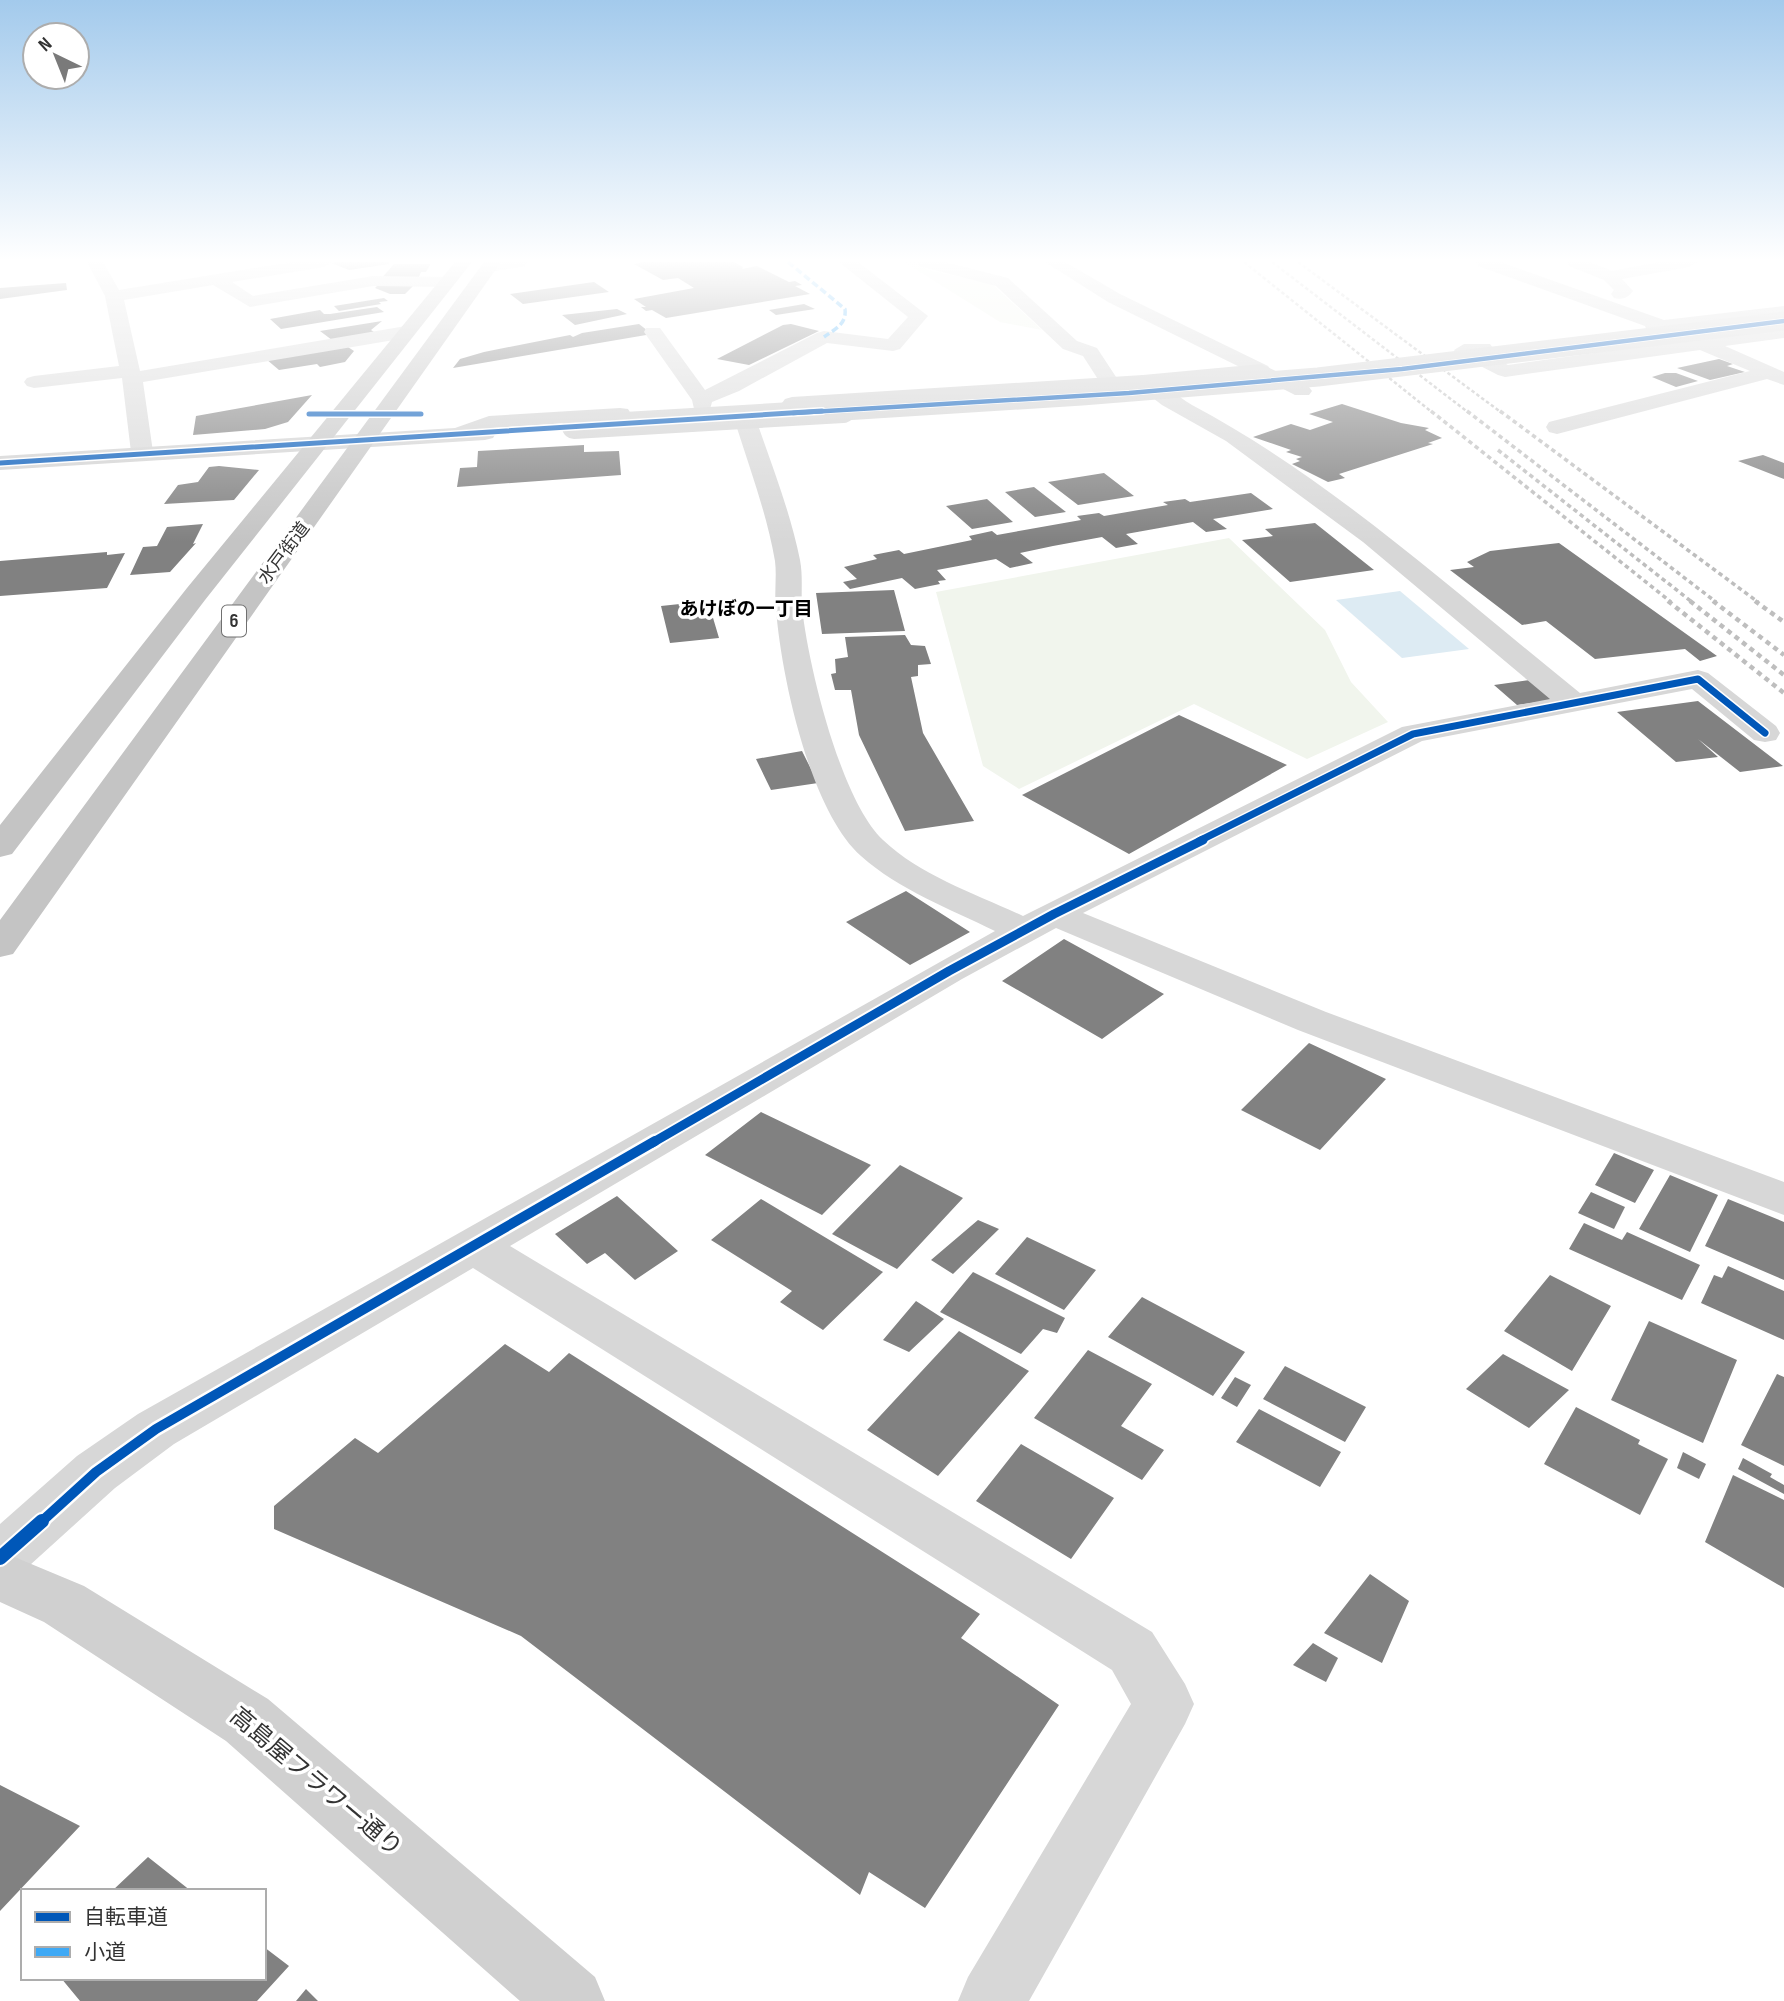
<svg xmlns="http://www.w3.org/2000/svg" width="1784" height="2001" viewBox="0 0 1784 2001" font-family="'Sofia Sans Condensed','Noto Sans JP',sans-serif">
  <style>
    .green { fill: #f1f5ed }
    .water { fill: #ddebf3 }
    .building { fill: #818181 }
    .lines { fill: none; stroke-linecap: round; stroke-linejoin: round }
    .street { fill: #d7d7d7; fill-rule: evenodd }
    .secondary { fill: #d0d0d0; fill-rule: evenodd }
    .highway { fill: #c4c4c4; fill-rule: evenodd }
    .rail-far2 { stroke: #bebebe; stroke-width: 2.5; stroke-dasharray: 3.5 2.5; stroke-linecap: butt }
    .rail-far1 { stroke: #bebebe; stroke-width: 3.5; stroke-dasharray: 4.5 3.5; stroke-linecap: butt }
    .rail { stroke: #bebebe; stroke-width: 4.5; stroke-dasharray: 5 4.5; stroke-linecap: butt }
    .secondary-bridge-far1 { stroke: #d0d0d0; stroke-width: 19 }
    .secondary-bridge { stroke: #d0d0d0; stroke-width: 24 }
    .quiet { stroke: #3fa9f5; stroke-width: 3.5; stroke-dasharray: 7 3.5; stroke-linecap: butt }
    .cycleway-far5-casing { stroke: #fff; stroke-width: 6 }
    .cycleway-far4-casing { stroke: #fff; stroke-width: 8 }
    .cycleway-far3-casing { stroke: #fff; stroke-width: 10 }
    .cycleway-far2-casing { stroke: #fff; stroke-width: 13 }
    .cycleway-far1-casing { stroke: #fff; stroke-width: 15 }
    .cycleway-casing { stroke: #fff; stroke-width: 18 }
    .cycleway-far5 { stroke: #0057b8; stroke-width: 4.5 }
    .cycleway-far4 { stroke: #0057b8; stroke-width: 5 }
    .cycleway-far3 { stroke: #0057b8; stroke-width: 7 }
    .cycleway-far2 { stroke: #0057b8; stroke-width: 9 }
    .cycleway-far1 { stroke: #0057b8; stroke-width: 10 }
    .cycleway { stroke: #0057b8; stroke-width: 14 }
    .labels { text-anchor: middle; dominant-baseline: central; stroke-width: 7; stroke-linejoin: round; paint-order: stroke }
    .far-street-label { font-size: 18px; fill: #333; stroke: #fff }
    .far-neighbourhood-label { font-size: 19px; font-weight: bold; fill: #000; stroke: #fff }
    .shield { fill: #fff; stroke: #707070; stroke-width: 2 }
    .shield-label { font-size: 19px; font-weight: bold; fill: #333 }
    .near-street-label { font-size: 24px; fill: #333; stroke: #fff }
  </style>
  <rect width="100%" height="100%" fill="#fff"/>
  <!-- green -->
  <path class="green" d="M904 262H914L928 270 992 284 1042 330 1000 322Z
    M1229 538 1325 630 1351 682 1388 722 1307 759 1194 704 1019 789 983 766 936 592Z"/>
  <!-- water -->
  <path class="water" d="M1400 591 1469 649 1402 658 1336 600Z"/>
  <!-- building -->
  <path class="building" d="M339 262H389V264L349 270 331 263Z
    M644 262H734L743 267 742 269 757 266 789 282 795 281 802 285 795 286 810 294 666 318 652 310 646 311 641 307H646L634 299 694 288 678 278 663 280 634 264Z
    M394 264H430V265L426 272H421L418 279 380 280Z
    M594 282 609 292 523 304 510 294Z
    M66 283 67 290 0 299V288Z
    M378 285H414L405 294H390L375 288Z
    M384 298 388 301 379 302 381 304 339 311 334 306Z
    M804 304 815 309 776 315 769 310Z
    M377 307 384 312 281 329 270 319 320 310 324 314H330Z
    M617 309 627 314 575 325 562 315Z
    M382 321 371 330 374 332 332 340 320 331Z
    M639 324 652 334 453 368 460 359 484 352 570 335 573 337 582 333Z
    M791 324 819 331 749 365 717 359 783 325Z
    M345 345 354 351 345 362 320 367 317 364 279 370 266 359Z
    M1719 359 1733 364 1727 366 1745 372 1710 380 1677 368Z
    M1665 373H1676L1698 381 1676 387 1652 377Z
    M312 395 288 422 265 429 193 435 196 416Z
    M1342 404 1401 423 1429 428 1425 430 1442 438 1428 443 1433 444 1339 474 1345 478 1328 482 1292 464 1300 461 1296 459 1302 457 1286 452 1291 450 1253 437 1291 424 1310 430 1333 422 1309 414Z
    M584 445V452L619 451 621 475 457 487 460 468 477 467 478 451Z
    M1763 455 1784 463V479L1738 461Z
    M219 466 259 470 234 500 164 504 178 485 198 482 209 467Z
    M1104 473 1134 496 1078 505 1048 482Z
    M1034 487 1066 512 1035 517 1005 492Z
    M1251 493 1273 509 1213 519 1227 529 1206 532 1193 522 1126 534 1138 544 1116 548 1102 537 1053 546 1020 553 1033 563 1010 568 996 559 937 570 946 580 938 581 940 584 915 589 902 578 850 589 843 582 857 579 844 567 877 559 873 555 899 550 904 554 972 540 969 536 992 531 997 535 1081 520 1077 516 1099 513 1104 516 1168 505 1163 502 1185 499 1190 502Z
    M987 499 1013 522 972 529 946 506Z
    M1315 523 1374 570 1290 582 1242 540 1273 536 1265 529Z
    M203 524 193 544 196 543 170 572 130 575 143 547 157 546 167 527Z
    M1559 543 1717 656 1700 661 1685 649 1595 659 1546 621 1522 625 1450 570 1474 567 1467 562 1490 551Z
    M107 552V555L125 553 107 588 0 596V561Z
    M894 590 905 631 822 634 816 593Z
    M708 601 719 638 670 643 661 606Z
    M905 635 911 645 925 646 931 664 918 665V676L911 677 923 733 974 821 905 831 859 735 851 690H835L831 674 836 673 835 659 848 657 845 637Z
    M1530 680 1554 700 1517 705 1494 685Z
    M1698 701 1783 766 1740 772 1698 739 1718 757 1676 762 1617 712Z
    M1179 715 1287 765 1129 854 1022 795Z
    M802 751 818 783 771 790 756 759Z
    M906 891 970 932 910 965 846 922Z
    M1064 939 1164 994 1102 1039 1002 981Z
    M1309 1043 1386 1079 1320 1150 1241 1110Z
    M761 1112 871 1165 822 1215 705 1155Z
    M1614 1153 1654 1170 1635 1203 1595 1185Z
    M900 1165 963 1198 897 1269 832 1234Z
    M1670 1175 1718 1195 1690 1252 1639 1229Z
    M1591 1192 1625 1207 1614 1229 1578 1213Z
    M617 1196 678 1251 635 1280 605 1253 587 1264 555 1234Z
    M761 1199 883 1272 823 1330 780 1302 792 1291 711 1240Z
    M1728 1199 1784 1222V1280L1705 1246Z
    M978 1220 999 1229 953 1274 931 1260Z
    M1584 1223 1622 1240 1627 1232 1700 1265 1682 1300 1569 1249Z
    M1027 1237 1096 1270 1064 1310 995 1274Z
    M1728 1266 1784 1291V1340L1701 1303 1714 1275 1722 1278Z
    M973 1272 1065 1318 1057 1333 1043 1329 1021 1354 940 1312Z
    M1550 1275 1611 1306 1572 1371 1504 1331Z
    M1142 1297 1245 1352 1213 1396 1108 1337Z
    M916 1301 944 1319 909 1352 883 1340Z
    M1649 1321 1737 1360 1703 1443 1611 1400Z
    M959 1331 1029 1371 938 1476 867 1430Z
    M505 1344 549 1372 569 1353 980 1614 961 1638 1059 1705 925 1908 869 1872 860 1895 521 1636 274 1529V1506L355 1438 378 1453Z
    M1088 1350 1152 1384 1121 1426 1164 1450 1142 1480 1034 1418Z
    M1503 1354 1569 1390 1529 1428 1466 1389Z
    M1285 1366 1366 1407 1345 1442 1263 1399Z
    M1777 1374 1784 1377V1466L1741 1445Z
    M1235 1377 1251 1385 1237 1407 1221 1398Z
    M1576 1407 1640 1440 1638 1444 1668 1459 1640 1515 1544 1464Z
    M1259 1409 1341 1452 1320 1487 1236 1442Z
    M1021 1444 1114 1498 1071 1559 976 1501Z
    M1683 1452 1706 1464 1699 1479 1677 1468Z
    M1743 1458 1772 1474 1770 1477 1784 1485V1494L1738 1469Z
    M1733 1475 1784 1500V1588L1705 1542Z
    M1370 1574 1409 1601 1382 1663 1324 1633Z
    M1313 1643 1338 1658 1326 1682 1293 1665Z
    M0 1785 80 1826 0 1911Z
    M148 1857 191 1891H112Z
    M264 1947 289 1966 257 2001H80L61 1978H264Z
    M306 1989 318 2001H296Z"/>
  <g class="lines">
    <!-- street -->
    <path class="street" d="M87 262H103L119 290 292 262H332L324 267 232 282 253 296 373 276 447 277 456 282 447 287 373 286 250 307 213 285 124 300 140 371 406 326 415 332 406 338 143 382 153 452 150 457H134L131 452 122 378 34 388 27 386 24 382 27 378 34 376 119 366 105 296Z
      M489 262H527L525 266 490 272 482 267Z
      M839 262H858L928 316 900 349 893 351 827 343 739 391 712 402 709 413H695L692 400 644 332 646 328H660L705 390 817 333 824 331 888 339 908 317Z
      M917 262H945L1008 278 1077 341 1097 348 1120 383 1117 387H1103L1083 356 1063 349 996 286 919 266Z
      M1045 262H1065L1120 294 1268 366 1271 370 1268 374H1254L1108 302Z
      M1476 262H1500L1664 320 1784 306V316L1684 329 1704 337 1784 326V338L1725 346 1784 372V385L1767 379 1557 434 1549 432 1546 427 1549 422 1750 371 1700 350 1505 377 1498 375 1457 354 1454 350 1464 344H1490L1493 348 1485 353 1508 365 1680 341 1660 332 1647 331 1645 326 1478 266Z
      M1567 262H1590L1612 271 1659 262H1697L1689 267 1622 279 1633 291C1628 298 1622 300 1614 298L1611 294 1614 290 1604 280 1569 266Z
      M1143 375C1160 379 1176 396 1192 405 1330 478 1458 595 1580 693L1698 670 1708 673 1776 726 1780 733 1776 740 1765 742 1754 740 1692 689 1422 741 1083 913 1326 1012 1784 1182V1215L1298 1030 1056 928 962 979 510 1246 1152 1632 1185 1684 1194 1704 1185 1724 1029 2001H958L968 1977 1131 1704 1112 1670 473 1268 174 1444 115 1488 19 1575 0 1583V1524L77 1456 138 1414 995 931C950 909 899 890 861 856 810 811 781 675 776 609 774 593 777 577 775 561 767 515 751 472 737 428L740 423H756L759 428C774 471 791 515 800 560 803 576 801 591 802 607 808 665 841 801 883 840 921 876 976 894 1023 916L1402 727 1550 699 1363 542 1226 441 1162 405 1136 385 1133 381 1136 377Z"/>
    <!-- secondary -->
    <path class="secondary" d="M1261 364 1309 387 1312 391 1309 395H1295L1258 376 1143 387 792 409 785 407 782 403 785 399 792 397 1143 375Z
      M620 408 628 409 631 414 628 419 493 428 496 433 493 438 485 440 0 470V456L455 428 489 416Z
      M0 1551 84 1586 268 1699 595 1977 605 2001H520L226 1741 44 1622 0 1602Z"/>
    <!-- highway -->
    <path class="highway" d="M455 262H472L205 600 12 854 0 857V825L187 588Z
      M484 262H501L13 954 0 957V920Z"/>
    <!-- rail-far2 -->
    <path class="rail-far2" d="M1244 262 1433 413
      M1272 262 1469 413
      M1298 262 1502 413"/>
    <!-- rail-far1 -->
    <path class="rail-far1" d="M1431 411 1671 602
      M1467 411 1716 602
      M1500 411 1758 602
      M1498 450 1692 602"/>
    <!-- rail -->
    <path class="rail" d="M1668 601 1784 693
      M1690 601 1784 675
      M1713 601 1784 655
      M1755 601 1784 622"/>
    <!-- secondary-bridge-far1 -->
    <path class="secondary-bridge-far1" d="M812 413 1082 396 1318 377 1784 321"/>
    <!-- secondary-bridge -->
    <path class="secondary-bridge" d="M574 427 843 411"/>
    <!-- quiet -->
    <path class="quiet" d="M788 262 845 309C847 324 835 329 824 337"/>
    <!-- cycleway-far5 casing -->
    <g class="cycleway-far5-casing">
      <path id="cycleway-far5" d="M793 413 1129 393 1402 369 1784 321"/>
    </g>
    <!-- cycleway-far4 casing -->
    <g class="cycleway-far4-casing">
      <path id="cycleway-far4" d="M309 414H421
        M0 463 822 411"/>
    </g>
    <!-- cycleway-far3 casing -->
    <g class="cycleway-far3-casing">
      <path id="cycleway-far3" d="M1199 841 1413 734 1698 679 1765 733"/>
    </g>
    <!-- cycleway-far2 casing -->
    <g class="cycleway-far2-casing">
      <path id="cycleway-far2" d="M652 1143 949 971 1054 914 1203 840"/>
    </g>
    <!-- cycleway-far1 casing -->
    <g class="cycleway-far1-casing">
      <path id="cycleway-far1" d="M40 1523 96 1472 156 1429 655 1141"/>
    </g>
    <!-- cycleway casing -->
    <g class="cycleway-casing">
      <path id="cycleway" d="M0 1558 42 1521"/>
    </g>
    <!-- cycleway-far5 -->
    <use href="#cycleway-far5" class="cycleway-far5"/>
    <!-- cycleway-far4 -->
    <use href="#cycleway-far4" class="cycleway-far4"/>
    <!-- cycleway-far3 -->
    <use href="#cycleway-far3" class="cycleway-far3"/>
    <!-- cycleway-far2 -->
    <use href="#cycleway-far2" class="cycleway-far2"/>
    <!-- cycleway-far1 -->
    <use href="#cycleway-far1" class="cycleway-far1"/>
    <!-- cycleway -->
    <use href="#cycleway" class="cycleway"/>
  </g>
  <!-- sky -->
  <linearGradient id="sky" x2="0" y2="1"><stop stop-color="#a3caec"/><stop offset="0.48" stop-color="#fff"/><stop offset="1" stop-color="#fff" stop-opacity="0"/></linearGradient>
  <rect width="1784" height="542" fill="url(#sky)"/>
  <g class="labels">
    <!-- far-street labels -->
    <g class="far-street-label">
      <text transform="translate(284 553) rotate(-53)">水戸街道</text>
    </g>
    <!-- far-neighbourhood labels -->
    <g class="far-neighbourhood-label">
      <text x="746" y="609">あけぼの一丁目</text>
    </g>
    <!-- shield labels -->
    <rect class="shield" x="222" y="605.5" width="24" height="31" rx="5"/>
    <g class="shield-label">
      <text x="234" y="621">6</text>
    </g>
    <!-- near-street labels -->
    <g class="near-street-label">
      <text transform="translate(316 1782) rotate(40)">高島屋フラワー通り</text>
    </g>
  </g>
  <!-- legend -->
  <rect x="21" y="1889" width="245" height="91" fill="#ffffff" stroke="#adadad" stroke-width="2"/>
  <rect x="35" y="1912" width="35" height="10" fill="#0057b8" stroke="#adadad" stroke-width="2"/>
  <text x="84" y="1924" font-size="21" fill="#333333">自転車道</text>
  <rect x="35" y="1947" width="35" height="10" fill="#3fa9f5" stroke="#adadad" stroke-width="2"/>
  <text x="84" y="1959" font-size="21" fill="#333333">小道</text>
  <!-- north arrow -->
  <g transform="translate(56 56) rotate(317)"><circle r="33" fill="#ffffff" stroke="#adadad" stroke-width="2"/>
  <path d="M0-5L12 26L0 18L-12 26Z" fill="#7a7a7a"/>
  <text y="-10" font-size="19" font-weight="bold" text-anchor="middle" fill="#333333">N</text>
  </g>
</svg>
